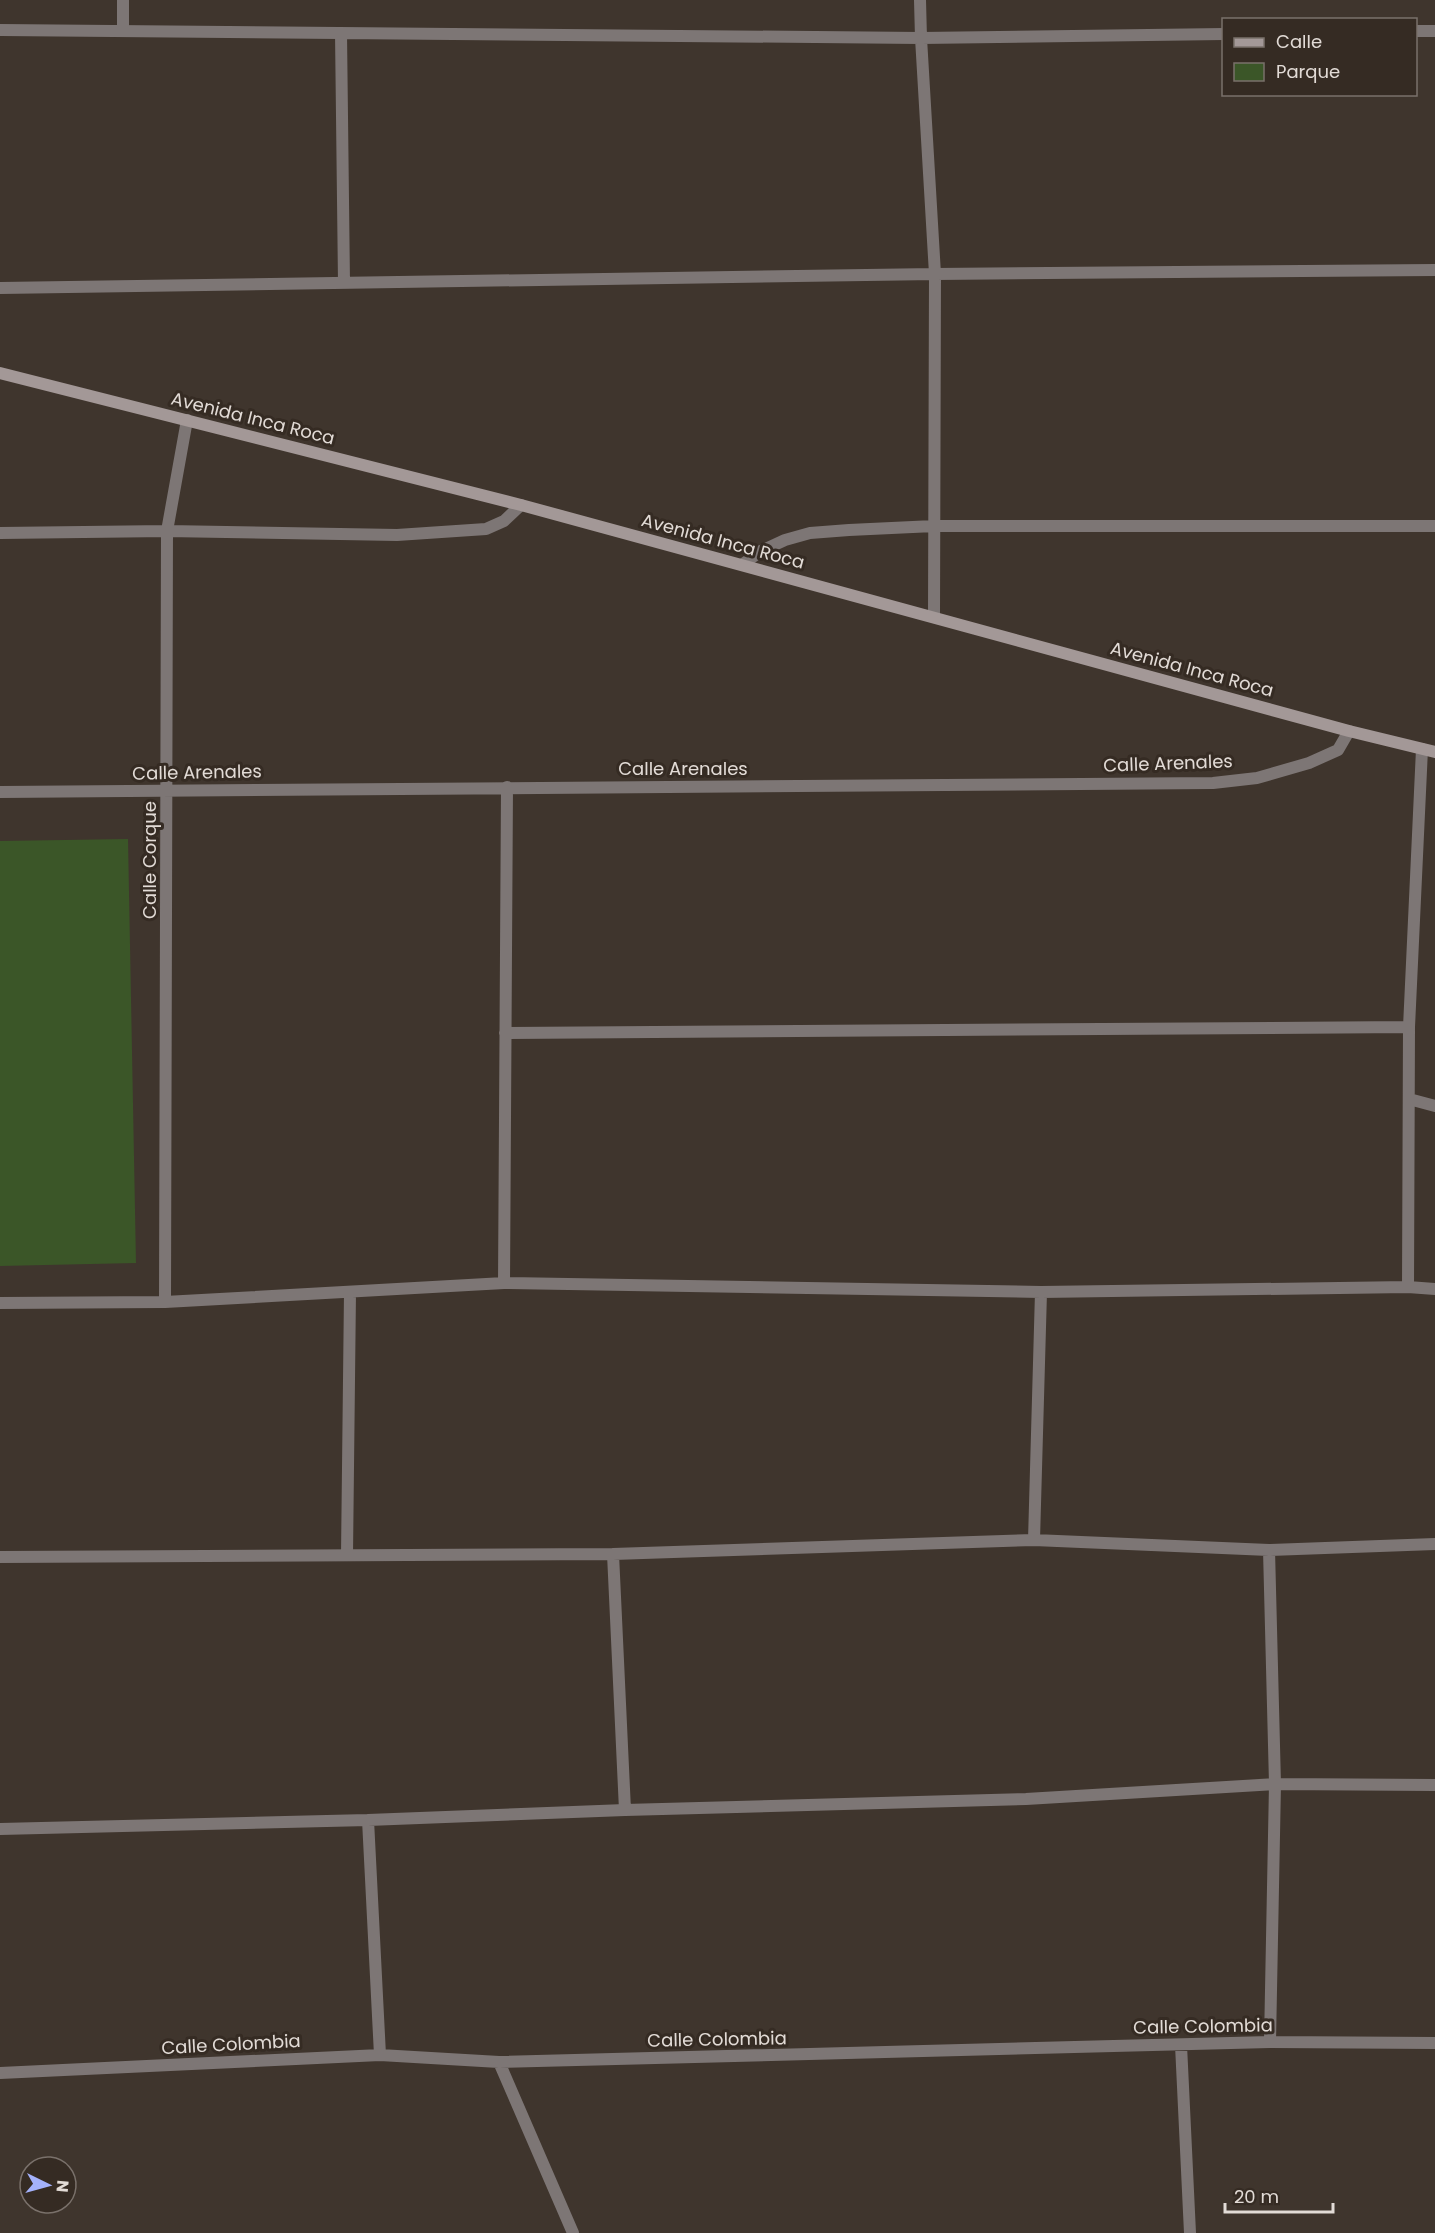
<svg xmlns="http://www.w3.org/2000/svg" width="1435" height="2233" viewBox="0 0 1435 2233" font-family="Poppins,sans-serif">
  <style>
    .green { fill: #3b5628 }
    .lines { fill: none; stroke-linecap: round; stroke-linejoin: round }
    .street { stroke: #7d7675; stroke-width: 12 }
    .secondary { stroke: #a39897; stroke-width: 12 }
    .labels { text-anchor: middle; dominant-baseline: central; stroke-width: 6; stroke-linejoin: round; paint-order: stroke }
    .street-label { font-size: 18px; fill: #e2dbd6; stroke: #352b23 }
  </style>
  <rect width="100%" height="100%" fill="#3f352d"/>
  <!-- green -->
  <path class="green" d="M128 839 136 1263 0 1266V841Z"/>
  <g class="lines">
    <!-- street -->
    <path class="street" d="M920 0 921 38 935 274 934 617
      M0 30 921 38 1224 34
      M123 30V0
      M1416 31H1435
      M341 33 344 283
      M0 288 935 274 1435 270
      M0 533 167 531 397 535 486 529 504 521 521 505
      M743 564 761 551 785 540 810 533 849 530 934 526H1435
      M0 792 1213 783 1257 778 1309 763 1338 750 1349 731
      M505 1033 1409 1027
      M1409 1099 1435 1106
      M504 1283 507 787
      M1408 1287 1409 1027 1422 749
      M165 1302 167 531 187 420
      M0 1303 165 1302 504 1283 1041 1292 1408 1287 1435 1289
      M1034 1540 1041 1292
      M1269 1550 1275 1784 1270 2042
      M613 1554 625 1810
      M347 1555 350 1292
      M0 1557 613 1554 1034 1540 1269 1550 1435 1544
      M368 1820 380 2055
      M0 1829 368 1820 625 1810 1026 1799 1275 1784 1435 1785
      M1181 2045 1190 2233
      M499 2062 573 2233
      M0 2073 380 2055 499 2062 1270 2042 1435 2043"/>
    <!-- secondary -->
    <path class="secondary" d="M0 373 521 505 1349 731 1435 752"/>
  </g>
  <g class="labels">
    <!-- street labels -->
    <g class="street-label">
      <text transform="translate(253 418) rotate(14)">Avenida Inca Roca</text>
      <text transform="translate(723 541) rotate(15)">Avenida Inca Roca</text>
      <text transform="translate(1192 669) rotate(15)">Avenida Inca Roca</text>
      <text transform="translate(1168 763) rotate(-2)">Calle Arenales</text>
      <text x="683" y="768">Calle Arenales</text>
      <text transform="translate(197 772) rotate(-1)">Calle Arenales</text>
      <text transform="translate(149 860) rotate(-90)">Calle Corque</text>
      <text transform="translate(1203 2026) rotate(-1)">Calle Colombia</text>
      <text transform="translate(717 2039) rotate(-1)">Calle Colombia</text>
      <text transform="translate(231 2044) rotate(-3)">Calle Colombia</text>
    </g>
  </g>
  <!-- legend -->
  <rect x="1222" y="18" width="195" height="78" fill="#352b23" stroke="#7a716b" stroke-width="1.5"/>
  <rect x="1234" y="38" width="30" height="9" fill="#a39897" stroke="#7a716b" stroke-width="1.5"/>
  <text x="1276" y="48" font-size="18" fill="#e2dbd6">Calle</text>
  <rect x="1234" y="63" width="30" height="18" fill="#3b5628" stroke="#7a716b" stroke-width="1.5"/>
  <text x="1276" y="78" font-size="18" fill="#e2dbd6">Parque</text>
  <!-- north arrow -->
  <g transform="translate(48 2185) rotate(95)"><circle r="28" fill="#352b23" stroke="#7a716b" stroke-width="1.5"/>
  <path d="M0-4.5L10 22L0 15L-10 22Z" fill="#a4b2fc"/>
  <text y="-9" font-size="16" font-weight="bold" text-anchor="middle" fill="#e2dbd6">N</text>
  </g>
  <!-- scale -->
  <path d="M1225 2203v9h108v-9" fill="none" stroke="#e2dbd6" stroke-width="3"/>
  <text x="1234" y="2203" font-size="18" fill="#e2dbd6" stroke="#352b23" stroke-width="4.5" paint-order="stroke">20 m</text>
</svg>
